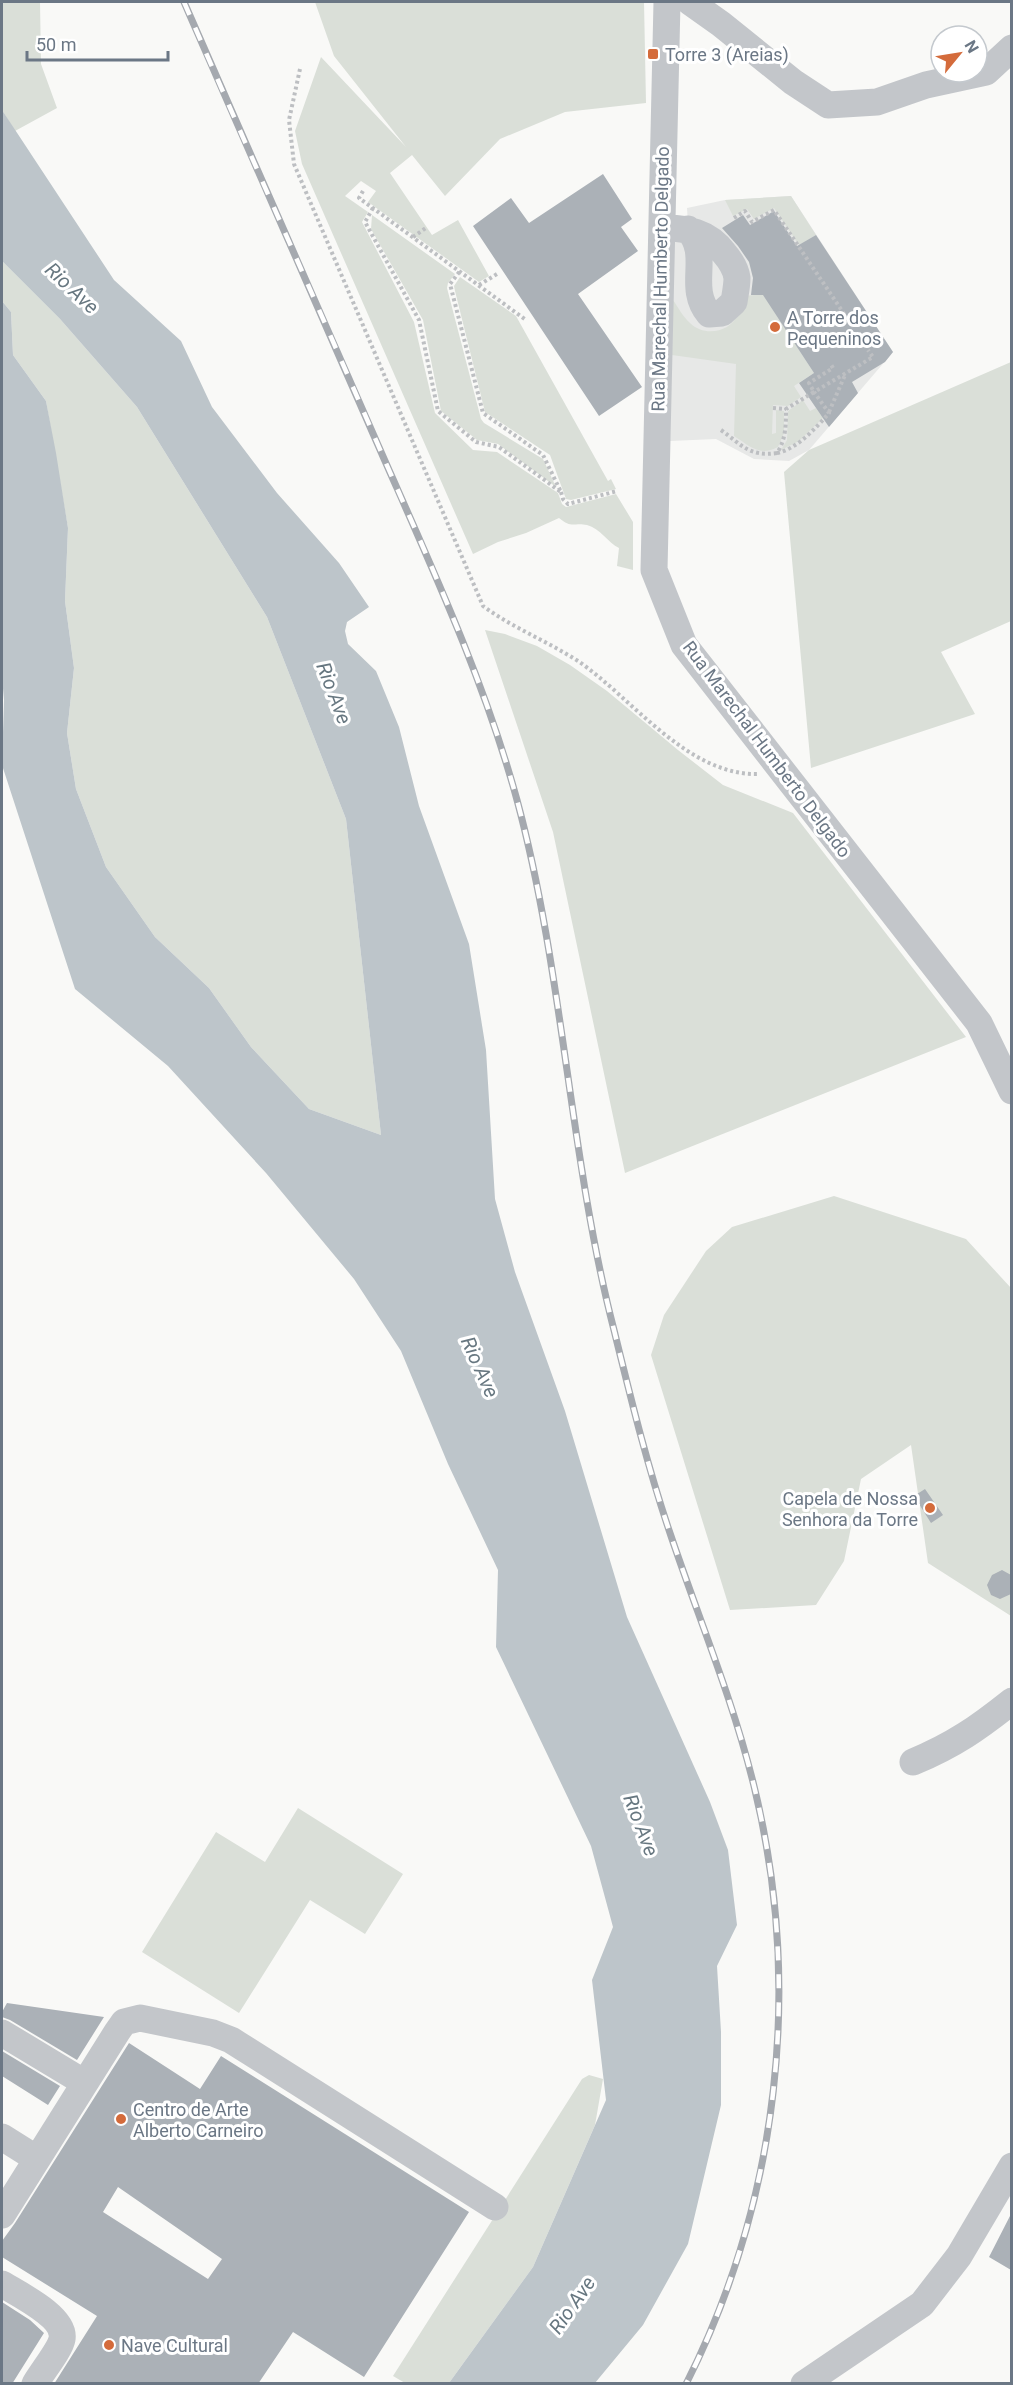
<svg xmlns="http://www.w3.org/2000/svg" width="1013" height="2385" viewBox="0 0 1013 2385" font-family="Roboto,sans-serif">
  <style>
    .built { fill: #e7e8e7 }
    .green { fill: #dadfd8 }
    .water { fill: #bdc5ca }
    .building { fill: #abb1b7; fill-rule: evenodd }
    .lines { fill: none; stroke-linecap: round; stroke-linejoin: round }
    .path { stroke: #bdbfc2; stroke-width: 4; stroke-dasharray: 3 3; stroke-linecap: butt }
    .minor { stroke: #c3c6ca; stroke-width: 27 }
    .rail-casing { stroke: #a5a9af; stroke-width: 7 }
    .rail { stroke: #fff; stroke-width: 4.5; stroke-dasharray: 14; stroke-linecap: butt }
    .poi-dot { fill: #d46b3b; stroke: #fff; stroke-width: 2 }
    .labels { text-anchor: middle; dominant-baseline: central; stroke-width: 6; stroke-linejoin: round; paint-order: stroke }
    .poi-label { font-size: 18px; fill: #6b7785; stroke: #fff; text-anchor: start }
    .street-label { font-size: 18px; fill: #6b7785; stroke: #fff }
    .water-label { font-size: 20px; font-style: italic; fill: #677780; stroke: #fff }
  </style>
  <rect width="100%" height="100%" fill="#f9f9f7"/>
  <!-- built -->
  <path class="built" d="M791 196 893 352 809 450 789 461 754 459 716 439 670 441 674 243 676 239 689 241 687 208 725 200Z"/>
  <!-- green -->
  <path class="green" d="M2 2H40L41 64 57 108 15 131 2 110Z
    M315 2H644L646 103 565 112 500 139 445 196 412 155 390 173 432 235 458 220 489 276 479 282 368 202 376 191 361 181 345 196 368 212 362 222 414 322 435 413 473 450 497 452 558 493 562 504 566 507 616 494 633 522V570L617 566 619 548C608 543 600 528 587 525 574 522 572 529 559 518L526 533 498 542 473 554 302 164 295 131 321 57 406 147 334 56Z
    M791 196 816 235 799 245 774 208 754 219 747 209 733 216 725 200Z
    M372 215 455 274 448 283 447 288 481 419 484 423 543 459 556 487 498 444 477 440 441 411 423 320 371 229Z
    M2 261 60 319 137 407 267 617 346 819 381 1135 309 1109 251 1047 209 988 155 937 106 867 76 789 67 733 74 668 65 601 68 528 46 401 13 355 11 312 2 301Z
    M460 277 516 316 608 481 611 479 616 489 571 500 566 499 550 455 485 412 455 291 454 286Z
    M755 282 814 373 794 386 801 397 788 406 773 405 772 434 776 433V410L784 411V433L778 447C759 457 750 446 734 436L736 364 672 355 673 300C678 307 683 317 690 323 704 337 730 333 738 314 741 308 742 302 743 296L755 295Z
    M1011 362V621L941 652 975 714 811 768 784 472 809 450Z
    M803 400 810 411 816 408 823 418 799 441 781 450 787 440 788 411Z
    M485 630 505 634 537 646 570 665 607 691 678 750 723 785 793 813 966 1037 625 1173 553 832Z
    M834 1196 966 1239 1011 1288V1616L928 1563 911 1445 861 1479 844 1561 816 1605 730 1610 651 1355 664 1315 706 1251 732 1227Z
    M298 1808 403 1874 365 1934 310 1900 239 2013 142 1952 216 1832 265 1862Z
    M589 2075 603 2079 595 2125 533 2267 449 2383H405L393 2376 582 2079Z"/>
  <!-- water -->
  <path class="water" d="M2 110 114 280 181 341 212 407 277 493 339 563 369 607 347 622 345 631 348 644 376 671 399 727 419 806 469 944 486 1050 495 1199 515 1272 565 1411 627 1617 710 1802 728 1850 737 1925 717 1966 721 2032V2105L688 2244 643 2325 595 2383H449L533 2267 606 2100 592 1980 613 1927 591 1846 496 1647 498 1570 448 1464 401 1351 354 1279 266 1173 168 1066 75 989 2 765 4 700 2 677V301L11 312 13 355 46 401 56 453 68 528 65 601 74 668 67 733 76 789 106 867 155 937 209 988 251 1047 309 1109 381 1135 346 819 267 617 137 407 60 319 2 261Z"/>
  <!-- building -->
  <path class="building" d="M603 174 632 219 621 227 638 251 578 294 642 387 599 416 473 226 511 198 529 223Z
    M774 211 797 246 816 235 893 352 885 362 852 382 858 393 829 427 799 383 814 373 763 295H751L753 278 749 262 738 246 722 228 743 215 750 225Z
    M925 1489 943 1515 931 1523 914 1496Z
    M1002 1570 1011 1575V1594L1000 1599 991 1595 987 1585 992 1575Z
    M7 2003 104 2017 77 2060 10 2020 2 2017V2012Z
    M129 2043 200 2089 221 2056 469 2212 364 2377 293 2332 258 2384H54L97 2316 2 2257V2241L15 2223ZM118 2187 222 2259 208 2279 103 2212Z
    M2 2051 60 2086 48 2105 2 2076Z
    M1011 2214V2270L989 2257Z
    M2 2302 30 2320 44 2333 12 2384H2Z"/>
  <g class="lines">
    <!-- path -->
    <path class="path" d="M300 69 289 120 294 164 483 606C513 628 547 641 578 661 632 698 687 775 757 774
      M363 191 359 198 526 320
      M373 208 365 222 419 320 438 411 476 442 499 447 561 492 543 455 483 413 450 284 460 271
      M734 218 745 211 752 222 774 210 853 327
      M413 237 427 227
      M479 285 497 274
      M773 408 786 409
      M829 412 845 375
      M721 430C742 445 749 457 777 453 786 439 786 425 786 409L814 392 809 383 833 368 830 363
      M777 453C797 449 816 428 829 413L814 392 873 357 868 350
      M561 492 563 499 568 504 617 491"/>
    <!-- minor -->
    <path class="minor" d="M667 2 654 570 684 645 979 1023 1012 1091
      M690 2 721 24 793 82 828 105 877 102 926 85 986 72 1012 48
      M662 227C687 229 708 231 724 253 730 260 736 270 737 278 737 286 735 295 734 302L722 313 709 314C686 286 712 256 688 229
      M913 1762C954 1745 978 1728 1012 1701
      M2 2033 85 2083
      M2 2137 37 2159
      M2 2215 117 2032 124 2022 140 2018 213 2033 231 2040 495 2207
      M2 2284C18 2294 66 2317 62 2339 60 2350 41 2373 35 2384
      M804 2384 922 2304 959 2256 1012 2166"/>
    <!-- rail casing -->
    <g class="rail-casing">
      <path id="rail" d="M184 2C250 155 319 308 385 461 434 572 485 683 517 800 564 974 569 1156 614 1330 631 1399 648 1469 671 1536 699 1619 733 1700 754 1786 803 1986 779 2200 686 2384"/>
    </g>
    <!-- rail -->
    <use href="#rail" class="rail"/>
  </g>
  <!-- markers -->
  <g class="poi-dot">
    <rect x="647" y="48" width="12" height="12" rx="3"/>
    <circle cx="775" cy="327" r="6"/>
    <circle cx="930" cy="1508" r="6"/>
    <circle cx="121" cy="2119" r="6"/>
    <circle cx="109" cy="2345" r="6"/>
  </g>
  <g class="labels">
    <!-- poi labels -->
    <g class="poi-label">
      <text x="665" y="54">Torre 3 (Areias)</text>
      <text x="787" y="317">A Torre dos<tspan x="787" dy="21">Pequeninos</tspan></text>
      <text x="918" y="1498" text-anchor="end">Capela de Nossa<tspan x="918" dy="21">Senhora da Torre</tspan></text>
      <text x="133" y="2109">Centro de Arte<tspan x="133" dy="21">Alberto Carneiro</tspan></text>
      <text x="121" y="2345">Nave Cultural</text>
    </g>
    <!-- street labels -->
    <g class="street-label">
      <text transform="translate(660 279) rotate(-89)">Rua Marechal Humberto Delgado</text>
      <text transform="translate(767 749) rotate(53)">Rua Marechal Humberto Delgado</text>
    </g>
    <!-- water labels -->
    <g class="water-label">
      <text transform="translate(72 288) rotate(43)">Rio Ave</text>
      <text transform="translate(334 693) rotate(69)">Rio Ave</text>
      <text transform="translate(480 1367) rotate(66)">Rio Ave</text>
      <text transform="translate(641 1825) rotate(69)">Rio Ave</text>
      <text transform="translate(572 2305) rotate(-55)">Rio Ave</text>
    </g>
  </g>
  <!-- border -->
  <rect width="1013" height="2385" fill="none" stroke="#6b7785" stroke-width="6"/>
  <!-- north arrow -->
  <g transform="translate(959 54) rotate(60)"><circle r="28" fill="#ffffff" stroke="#c4c9ce" stroke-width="1.5"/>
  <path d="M0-4.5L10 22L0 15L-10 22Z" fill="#d46b3b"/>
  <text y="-9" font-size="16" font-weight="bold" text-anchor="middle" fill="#6b7785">N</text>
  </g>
  <!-- scale -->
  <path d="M27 51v9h141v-9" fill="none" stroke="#6b7785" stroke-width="3"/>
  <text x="36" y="51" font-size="18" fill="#6b7785" stroke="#ffffff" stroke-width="4.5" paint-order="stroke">50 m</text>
</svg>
